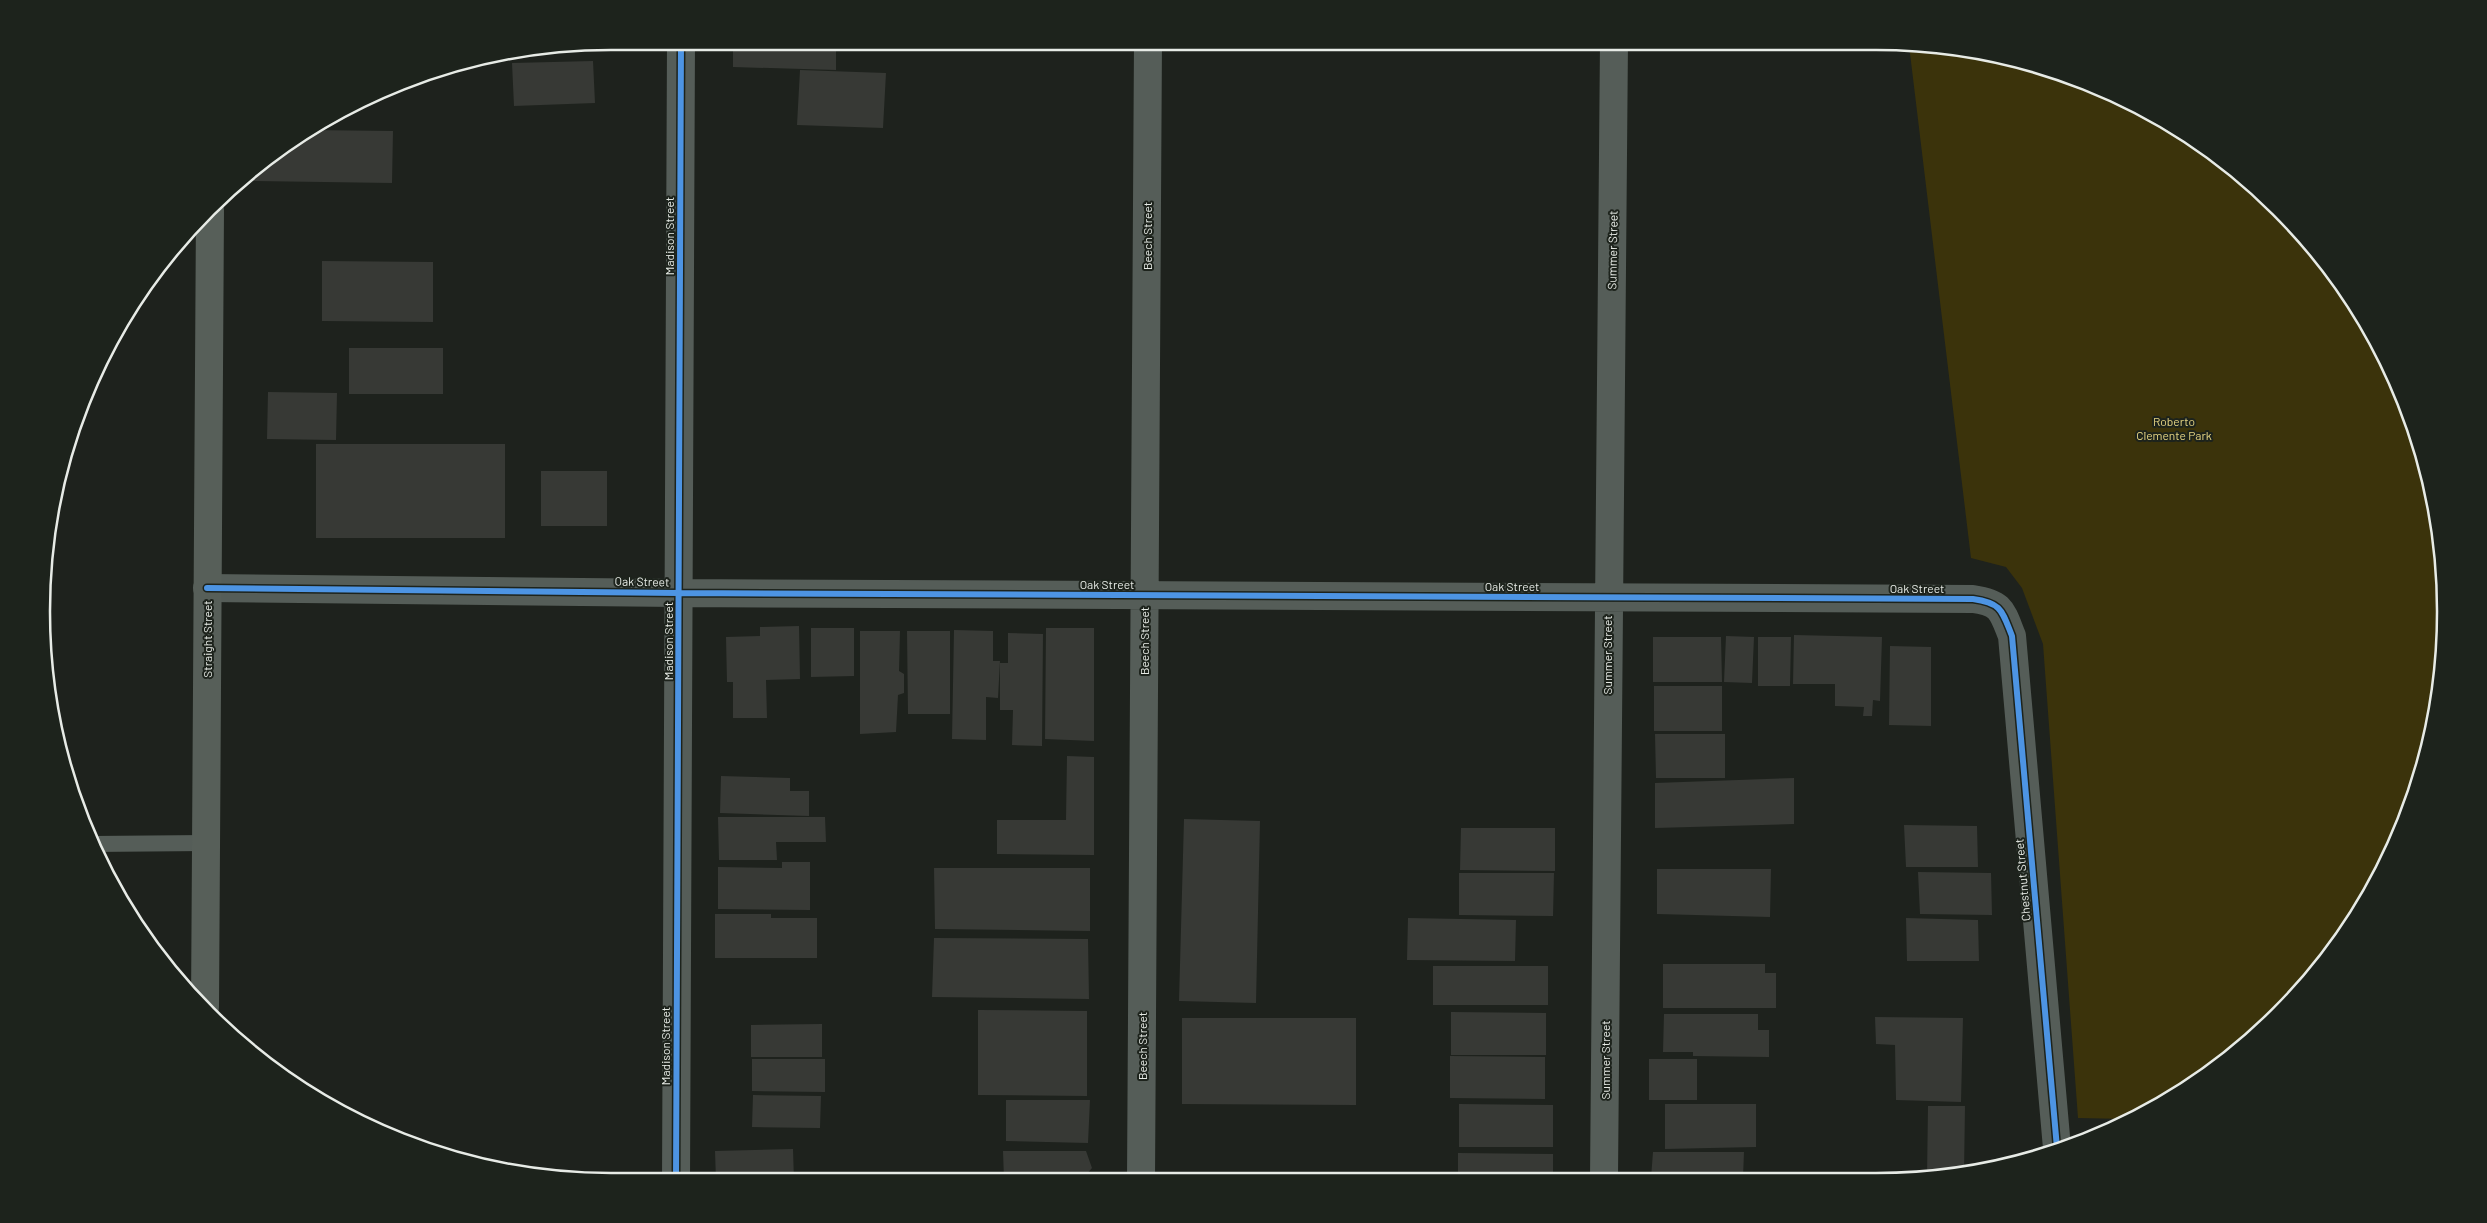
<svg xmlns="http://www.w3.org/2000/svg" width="2487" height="1223" viewBox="0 0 2487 1223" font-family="Barlow,sans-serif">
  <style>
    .green { fill: #3b330b }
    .building { fill: #373935 }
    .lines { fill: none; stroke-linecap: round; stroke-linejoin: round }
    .service { stroke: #555d58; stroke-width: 16 }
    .minor { stroke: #555d58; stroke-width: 28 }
    .secondary { stroke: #575f59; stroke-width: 28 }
    .cycleway-casing { stroke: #1d231c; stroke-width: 9 }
    .cycleway { stroke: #4d94e3; stroke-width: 6 }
    .labels { text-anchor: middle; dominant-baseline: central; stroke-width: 4; stroke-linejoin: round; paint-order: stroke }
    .street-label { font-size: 12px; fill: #e7ebe6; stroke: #1d231c }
    .park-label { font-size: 12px; fill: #e6d583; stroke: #1d231c }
    .rim { fill: none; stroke: #e7ebe6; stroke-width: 2.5 }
  </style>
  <rect width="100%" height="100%" fill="#1e221d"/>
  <!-- green -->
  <path class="green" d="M1909 45 1987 52 2094 85 2193 138 2279 208 2350 295 2402 394 2435 501 2446 612 2435 723 2402 830 2328 959 2223 1064 2127 1119 2078 1118 2043 644 2022 588 2006 567 1971 558Z"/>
  <!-- building -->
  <path class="building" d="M733 41H836V70L733 67Z
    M593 61 595 103 514 106 512 63Z
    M800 70 886 73 883 128 797 125Z
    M308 130 393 131 392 183 253 181V169L264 159Z
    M322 261 433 262V322L322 321Z
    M349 348H443V394H349Z
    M268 392 337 393 336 440 267 439Z
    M316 444H505V538H316Z
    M541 471H607V526H541Z
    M799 626 800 679 766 680 767 718H733V682H727L726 637 760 636V627Z
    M811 628H854V676L811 677Z
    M1046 628H1094V741L1045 739Z
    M954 630 993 631V661H1000L998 698 986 697V740L952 739Z
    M860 631H900L899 671 904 674V693L898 695 896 732 860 734Z
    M907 631H950V714H908Z
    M1008 633 1043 634 1042 746 1012 745 1013 710H1000V663H1008Z
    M1794 635 1882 637 1880 701 1873 700 1872 716H1863L1864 707 1835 706V684H1793Z
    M1726 636 1754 637 1752 683 1724 682Z
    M1653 637H1721L1722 682H1653Z
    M1758 637H1791L1790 686H1758Z
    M1890 646 1931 647V726L1889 725Z
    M1654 686H1722V731H1654Z
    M1655 734H1725V778H1656Z
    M1067 756 1094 757V855L997 854V820H1066Z
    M721 776 790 778V791H809V816L720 813Z
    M1794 778V824L1655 828V783Z
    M718 817H825L826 842H776L777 860H719Z
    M1184 819 1260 821 1256 1003 1179 1001Z
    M1904 825 1977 826 1978 867H1906Z
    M1461 828H1555V871L1460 870Z
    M782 862H810V910L718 909V867L782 868Z
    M934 868H1090V931L935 929Z
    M1657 869H1771L1770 917 1657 914Z
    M1918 872 1991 873 1992 915 1920 914Z
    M1459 873H1554L1553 916 1459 915Z
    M715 914H771V918H817V958H715Z
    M1408 918 1516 920 1515 961 1407 960Z
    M1906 918 1978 920 1979 961H1907Z
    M934 938 1088 939 1089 999 932 997Z
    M1663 964H1765V973H1776V1008H1663Z
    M1433 966H1548V1005H1433Z
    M978 1010 1087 1011V1096L978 1095Z
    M1451 1012 1546 1013V1055H1451Z
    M1664 1014H1758V1030H1769V1057L1693 1056V1052H1663Z
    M1875 1017 1963 1018 1961 1102 1896 1100 1895 1045 1876 1044Z
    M1182 1018H1356V1105L1182 1104Z
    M822 1024V1057H751V1025Z
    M1450 1056 1545 1057V1099L1450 1098Z
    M752 1059H825V1092L752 1091Z
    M1649 1059H1697V1100H1649Z
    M753 1095 821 1096 820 1128 752 1127Z
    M1006 1100H1090L1088 1143 1006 1141Z
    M1459 1104 1553 1105V1147H1459Z
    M1665 1104H1756V1147L1665 1149Z
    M1928 1106H1965L1964 1173 1950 1177H1927Z
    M793 1149 794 1181H716L715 1151Z
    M1003 1151H1086L1092 1168 1086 1175V1180H1004Z
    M1653 1152H1744L1743 1178H1651Z
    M1458 1153 1553 1154V1178L1458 1179Z"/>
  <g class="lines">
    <!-- service -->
    <path class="service" d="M92 844 206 843"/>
    <!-- minor -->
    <path class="minor" d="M207 588 679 593 1973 599C2002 603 2002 611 2012 636L2057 1148
      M1604 1178 1614 41
      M1141 1180 1148 41
      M676 1182 681 41"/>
    <!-- secondary -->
    <path class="secondary" d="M205 1007 210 210"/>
    <!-- cycleway casing -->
    <g class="cycleway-casing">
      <path id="cycleway" d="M207 588 679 593 1973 599C2002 603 2002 611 2012 636L2057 1148
        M676 1182 681 41"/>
    </g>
    <!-- cycleway -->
    <use href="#cycleway" class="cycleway"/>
  </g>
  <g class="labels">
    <!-- street labels -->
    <g class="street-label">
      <text transform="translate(669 236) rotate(-90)">Madison Street</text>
      <text transform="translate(1147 236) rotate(-90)">Beech Street</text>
      <text transform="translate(1612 250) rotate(-89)">Summer Street</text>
      <text transform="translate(642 581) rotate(1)">Oak Street</text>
      <text x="1107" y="584">Oak Street</text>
      <text x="1512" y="586">Oak Street</text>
      <text x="1917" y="588">Oak Street</text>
      <text transform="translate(207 639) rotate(-90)">Straight Street</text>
      <text transform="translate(668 641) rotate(-90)">Madison Street</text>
      <text transform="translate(1144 641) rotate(-90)">Beech Street</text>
      <text transform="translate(1607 655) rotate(-90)">Summer Street</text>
      <text transform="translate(2022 880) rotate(-95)">Chestnut Street</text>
      <text transform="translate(665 1046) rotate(-90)">Madison Street</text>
      <text transform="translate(1142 1046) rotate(-90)">Beech Street</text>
      <text transform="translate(1605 1060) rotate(-90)">Summer Street</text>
    </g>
    <!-- park labels -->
    <g class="park-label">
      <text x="2174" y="421">Roberto<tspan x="2174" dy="14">Clemente Park</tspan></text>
    </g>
  </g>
  <!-- crop -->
  <path d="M0 0H2487V1223H0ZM611 50H1876A561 561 0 0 1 2437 611V612A561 561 0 0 1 1876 1173H611A561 561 0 0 1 50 612V611A561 561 0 0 1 611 50Z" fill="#1d231c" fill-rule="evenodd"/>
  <path class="rim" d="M611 50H1876A561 561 0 0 1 2437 611V612A561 561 0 0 1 1876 1173H611A561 561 0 0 1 50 612V611A561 561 0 0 1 611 50Z"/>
</svg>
